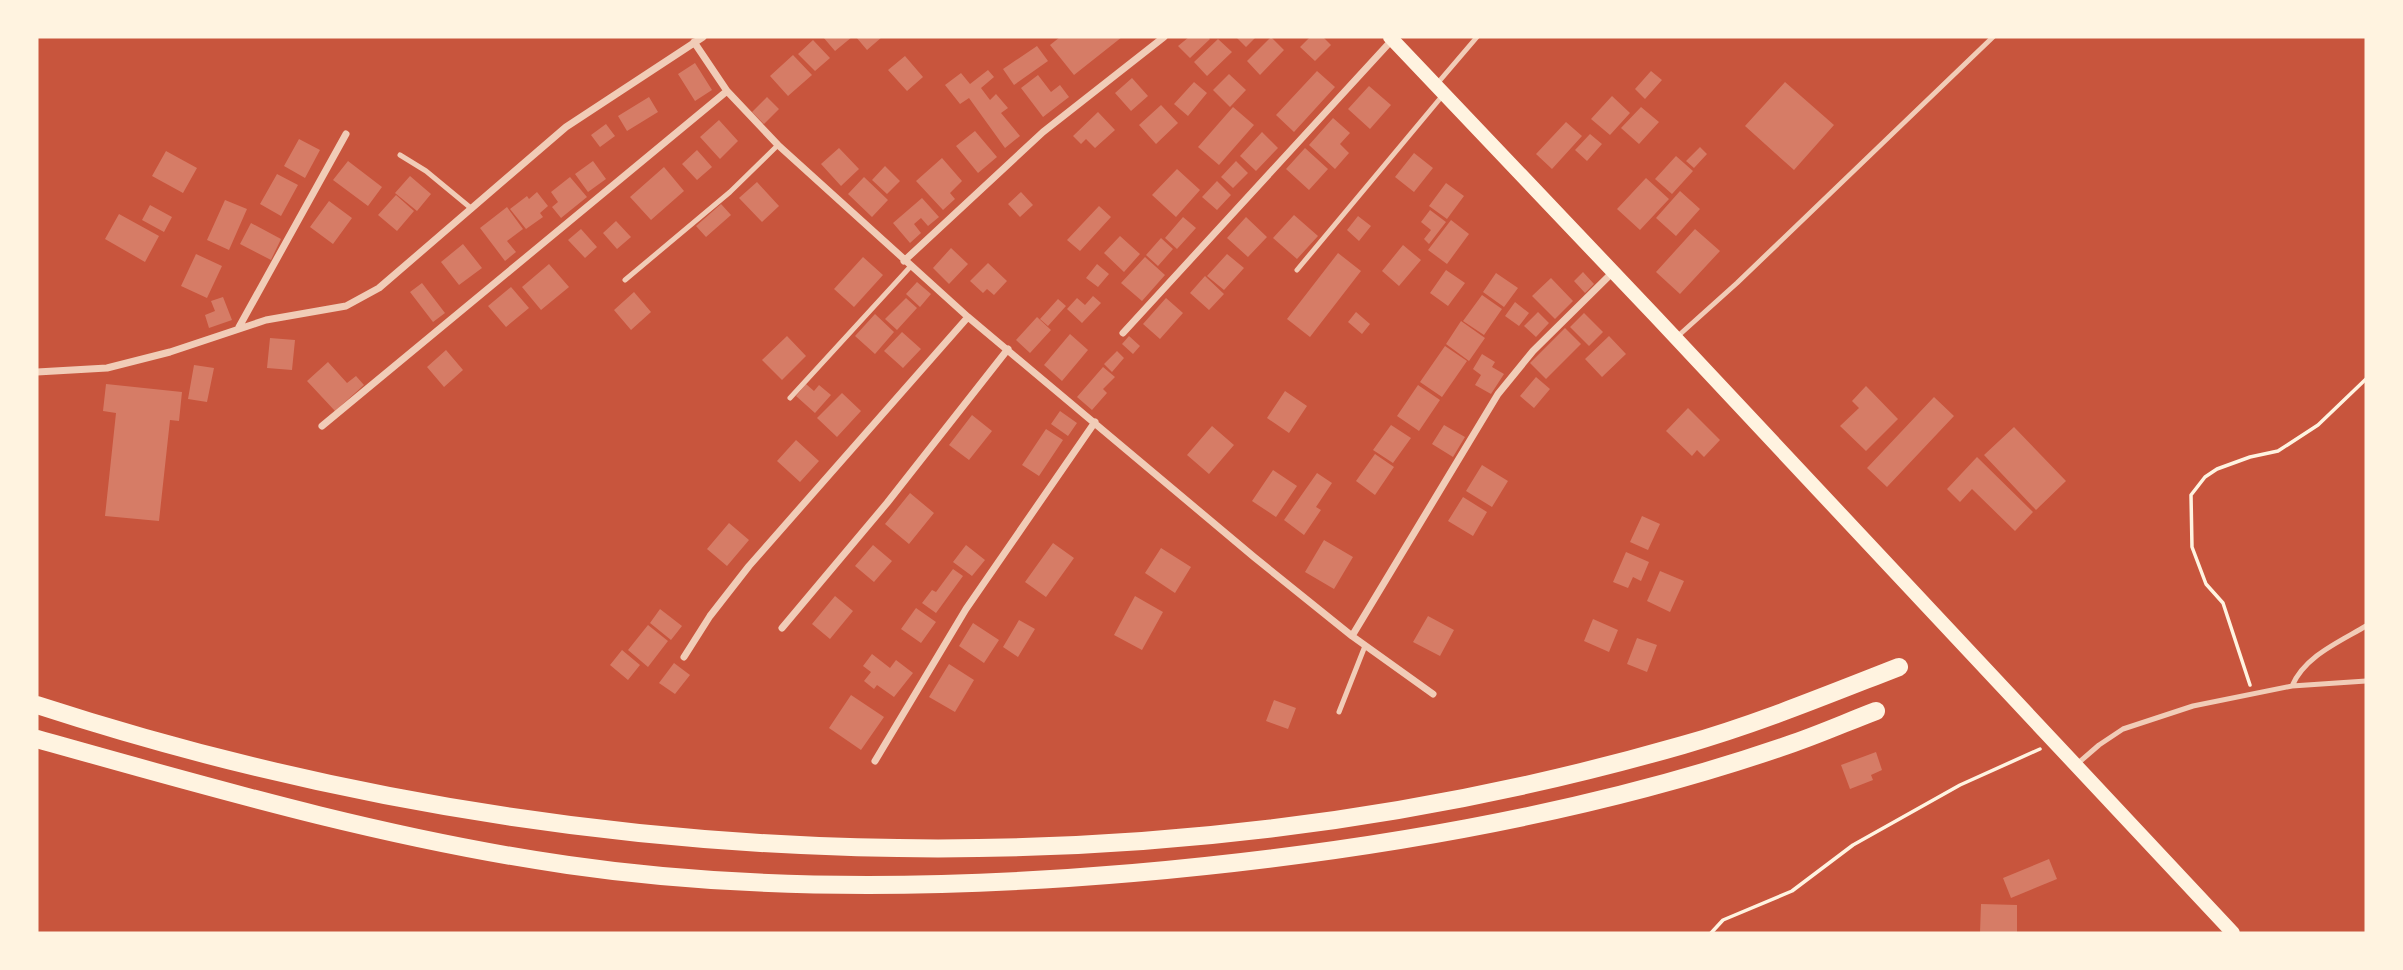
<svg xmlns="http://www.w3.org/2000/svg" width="2403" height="970" viewBox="0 0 2403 970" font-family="Mulish,sans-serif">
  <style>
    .building { fill: #d67c66 }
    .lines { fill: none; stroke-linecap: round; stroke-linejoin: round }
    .path { stroke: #fff3e0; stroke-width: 3.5 }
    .service { stroke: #f1ccb7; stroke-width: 5 }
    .minor { stroke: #f1ccb7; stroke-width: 7 }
    .secondary { stroke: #fff3e0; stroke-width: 14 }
    .motorway { stroke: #fff3e0; stroke-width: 18 }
  </style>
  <rect width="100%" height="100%" fill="#c8553d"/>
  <!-- building -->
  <path class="building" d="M823 37H852L835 51Z
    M856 37H882L867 50Z
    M1060 37H1122L1074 75 1050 45Z
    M1189 37H1208L1210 39 1190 58 1178 46Z
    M1236 37H1256L1246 47Z
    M1271 37 1284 50 1260 75 1247 61Z
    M1310 37H1323L1331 45 1315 61 1300 47Z
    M1218 39 1232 52 1207 76 1194 62Z
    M813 40 830 58 815 71 798 54Z
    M1037 46 1048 61 1014 85 1003 69Z
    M793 55 812 75 788 96 770 76Z
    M905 56 923 77 907 91 888 70Z
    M695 63 712 90 695 101 678 74Z
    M988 70 994 77 981 88 990 100 996 94 1008 108 1001 113 1020 136 1005 148 969 98 960 104 945 85 961 73 970 84Z
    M1317 71 1335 87 1294 132 1276 115Z
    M1651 71 1662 80 1645 99 1635 89Z
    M1229 74 1246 90 1230 107 1213 90Z
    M1038 75 1051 92 1060 85 1069 97 1043 117 1021 88Z
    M1132 78 1148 96 1131 111 1115 93Z
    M1194 82 1207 93 1188 116 1174 104Z
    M1785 82 1834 125 1794 170 1745 126Z
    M1369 86 1391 105 1370 129 1348 109Z
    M1612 96 1630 113 1610 135 1591 119Z
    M649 97 658 112 627 131 618 116Z
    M767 97 779 109 764 124 752 112Z
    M1161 105 1178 123 1156 144 1139 125Z
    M1233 107 1254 125 1219 165 1198 147Z
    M1641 107 1659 122 1639 144 1621 128Z
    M1098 112 1115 130 1095 148 1086 139 1081 144 1073 136Z
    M1333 118 1350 133 1340 144 1349 153 1335 169 1309 145Z
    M719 120 738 141 720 159 700 137Z
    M1566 122 1582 136 1552 169 1536 154Z
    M606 124 615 136 600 147 591 135Z
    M975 131 997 157 978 173 956 146Z
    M1262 132 1278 148 1256 171 1240 156Z
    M1590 134 1602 144 1587 161 1575 150Z
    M299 139 320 150 305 178 284 166Z
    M1700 147 1707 154 1694 168 1686 161Z
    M839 148 859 169 841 186 821 164Z
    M1305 148 1328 169 1309 190 1286 169Z
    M697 150 712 167 697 180 682 164Z
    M166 151 197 168 183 193 152 176Z
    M1414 153 1433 168 1414 192 1395 177Z
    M1676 156 1693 171 1672 194 1655 179Z
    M942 158 962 181 950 193 955 199 943 210 916 181Z
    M348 161 382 187 368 206 333 180Z
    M593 161 606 179 588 192 575 174Z
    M1236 161 1248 173 1233 188 1221 177Z
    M885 166 900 181 887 194 872 180Z
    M664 167 684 191 651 220 630 197Z
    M1177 169 1200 190 1176 217 1152 195Z
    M277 174 298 185 281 216 260 204Z
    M410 176 431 194 417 211 395 193Z
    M570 177 587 197 561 218 552 207 558 202 551 192Z
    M864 177 888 200 872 217 848 194Z
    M1646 178 1669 199 1640 230 1617 209Z
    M1217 181 1231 195 1217 210 1202 197Z
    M757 182 779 206 762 222 739 198Z
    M1446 183 1464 196 1447 219 1429 206Z
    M1680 191 1700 209 1676 236 1656 218Z
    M537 192 548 206 540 213 543 217 526 229 510 209 527 196 529 199Z
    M1021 192 1033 205 1020 217 1008 204Z
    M396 195 414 211 397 231 378 215Z
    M922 198 939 217 928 226 921 218 914 224 921 233 910 243 893 223Z
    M225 200 247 209 229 250 207 240Z
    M329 201 352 218 333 244 310 227Z
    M721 204 731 215 706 237 696 226Z
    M150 205 172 217 164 232 142 220Z
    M1099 206 1111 217 1080 251 1067 240Z
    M507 207 523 229 507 241 516 252 505 261 480 228Z
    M1430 210 1446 222 1429 244 1424 239 1431 230 1421 222Z
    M119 214 159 236 145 262 105 239Z
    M1294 215 1318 236 1297 259 1273 238Z
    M1358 216 1371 226 1359 241 1347 230Z
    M1183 217 1196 228 1177 249 1165 238Z
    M1246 217 1267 237 1248 257 1227 238Z
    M1451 220 1469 234 1447 264 1428 250Z
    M616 221 631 237 617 249 603 233Z
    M251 223 281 239 271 260 240 244Z
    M581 229 597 247 585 258 568 240Z
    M1695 229 1720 251 1680 294 1656 272Z
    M1120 236 1140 254 1124 272 1104 253Z
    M1161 238 1173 249 1158 266 1146 255Z
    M463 244 482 268 459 285 441 262Z
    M1403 245 1421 260 1399 286 1382 271Z
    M951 248 968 264 949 284 933 268Z
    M1338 253 1361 271 1310 337 1287 319Z
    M196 254 222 266 207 298 181 286Z
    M1227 254 1244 268 1224 290 1207 276Z
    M863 257 883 275 854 307 834 289Z
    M1145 257 1165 275 1142 301 1121 283Z
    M988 263 1007 281 994 295 987 289 983 293 970 281Z
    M549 264 569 287 541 310 522 287Z
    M1097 264 1109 274 1098 287 1086 278Z
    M1446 270 1465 283 1448 306 1430 293Z
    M1583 272 1594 284 1585 293 1574 281Z
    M1496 273 1518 288 1504 307 1483 292Z
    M1205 276 1224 294 1209 310 1190 293Z
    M1551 278 1573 301 1555 319 1532 296Z
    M917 282 931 294 920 307 906 294Z
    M422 283 445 313 433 322 410 292Z
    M511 287 529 308 506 327 488 306Z
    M634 292 651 312 631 330 614 310Z
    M1482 295 1502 309 1484 335 1463 321Z
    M1093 296 1101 303 1082 323 1067 309 1077 298 1085 305Z
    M223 297 232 320 209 328 205 315 215 311 211 301Z
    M906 298 917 308 897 330 885 319Z
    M1166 298 1183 313 1160 339 1143 324Z
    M1058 299 1066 306 1048 326 1040 319Z
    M1515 302 1529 313 1519 326 1505 316Z
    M1356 312 1370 324 1362 334 1348 322Z
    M1538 312 1549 323 1536 337 1524 326Z
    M1584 313 1603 332 1589 346 1570 327Z
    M875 314 894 332 875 354 855 336Z
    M1037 317 1051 330 1030 353 1016 340Z
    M1461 321 1485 338 1469 361 1446 344Z
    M1565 328 1581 344 1546 379 1530 363Z
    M902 332 921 349 903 368 884 351Z
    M1070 334 1088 350 1062 381 1044 365Z
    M787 336 806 356 782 380 762 360Z
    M1129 336 1140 346 1133 354 1122 344Z
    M1609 336 1626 354 1602 377 1585 359Z
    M270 338 295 340 292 370 267 368Z
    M1445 346 1467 361 1442 397 1420 382Z
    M446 350 463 370 444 387 427 367Z
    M1117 351 1124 358 1112 372 1104 364Z
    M1482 354 1495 362 1492 367 1504 374 1491 394 1475 385 1481 375 1473 369Z
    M328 362 347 383 356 376 364 385 335 411 307 381Z
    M194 365 214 368 207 402 188 399Z
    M1103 367 1115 377 1103 389 1107 393 1092 410 1077 397Z
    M1536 377 1550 389 1534 408 1520 396Z
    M106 384 182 392 179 421 170 420 159 521 105 516 116 413 103 411Z
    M806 384 814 391 819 385 831 395 815 413 796 396Z
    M1418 385 1440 400 1419 431 1397 416Z
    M1866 386 1898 419 1866 451 1840 426 1859 408 1852 401Z
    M1285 391 1307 406 1289 433 1267 418Z
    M842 393 861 411 837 437 817 418Z
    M1934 397 1954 416 1887 487 1867 468Z
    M1688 408 1720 440 1704 457 1697 450 1692 456 1666 431Z
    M1060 411 1077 423 1068 436 1051 424Z
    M972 415 992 431 969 460 949 445Z
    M1391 425 1411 438 1393 463 1373 450Z
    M1444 425 1465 437 1453 457 1432 444Z
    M1212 426 1234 445 1209 474 1187 455Z
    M2014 427 2066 481 2036 510 1984 455Z
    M1046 429 1063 440 1039 476 1022 465Z
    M796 440 819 461 800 482 777 461Z
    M1375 454 1394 467 1375 495 1356 481Z
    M1977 457 2033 512 2015 531 1972 489 1960 502 1947 489Z
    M1482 465 1508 481 1492 507 1466 491Z
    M1273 470 1297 486 1276 517 1252 501Z
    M1317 473 1332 483 1316 507 1321 510 1304 535 1284 520Z
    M910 493 934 513 909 544 885 524Z
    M1463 497 1487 512 1473 536 1448 521Z
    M1642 516 1660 524 1648 550 1630 542Z
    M729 523 749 540 727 566 707 549Z
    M1324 540 1353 557 1334 589 1305 572Z
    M1053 543 1074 558 1046 597 1025 582Z
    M873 545 892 561 874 582 855 566Z
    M966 545 985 560 972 576 953 562Z
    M1161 548 1191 567 1175 593 1145 573Z
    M1626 552 1649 562 1641 581 1633 577 1628 588 1613 582Z
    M953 569 963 576 936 613 922 603 932 590 936 592Z
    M1660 571 1684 581 1670 612 1647 601Z
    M835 596 853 611 830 639 812 624Z
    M1135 596 1163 612 1142 650 1114 635Z
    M916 608 936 622 921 643 901 629Z
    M660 609 682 626 671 640 650 623Z
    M1428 616 1454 630 1440 656 1413 642Z
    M1593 619 1618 630 1609 652 1584 641Z
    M1019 620 1035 629 1018 657 1003 647Z
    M973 623 999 640 984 663 959 646Z
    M648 625 668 641 648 667 628 650Z
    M1637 638 1657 645 1647 672 1627 664Z
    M622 650 640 665 628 680 610 665Z
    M872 654 890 668 896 660 913 673 894 697 877 685 874 689 864 681 871 672 863 666Z
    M674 663 690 675 675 694 659 683Z
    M949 664 974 680 955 712 929 697Z
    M851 695 884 717 861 750 829 728Z
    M1274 700 1296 708 1288 729 1266 721Z
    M1876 752 1882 770 1871 775 1873 780 1850 789 1841 765Z
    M2049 859 2057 879 2011 898 2003 878Z
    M1981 904 2017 905V933H1980Z"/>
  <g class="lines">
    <!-- path -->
    <path class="path" d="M2250 685 2223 603 2206 584 2192 547 2191 495 2205 477 2217 469 2250 457 2278 451 2318 425 2366 379
      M1711 933 1723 920 1792 891 1853 845 1960 785 2040 749"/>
    <!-- service -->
    <path class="service" d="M1436 85 1477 37
      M400 155 426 171 472 209
      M1297 270 1443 95
      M625 280 730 192 778 145
      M1678 336 1737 283 1993 37
      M790 398 911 266
      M2292 686C2305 656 2339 642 2366 626
      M1339 712 1365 646
      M2076 765 2099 745 2123 729 2193 706 2292 686 2366 681"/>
    <!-- minor -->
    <path class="minor" d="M694 42 727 91 778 145 968 317 1254 557 1352 636 1433 694
      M904 261 1043 132 1164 37
      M239 327 346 134
      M1123 333 1392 40
      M37 372 107 368 170 352 266 320 346 306 379 288 566 127 703 37
      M322 426 727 91
      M782 628 887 503 1008 349
      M1352 636 1498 394 1533 351 1613 272
      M684 657 710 616 749 566 968 317
      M875 761 966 609 1095 422"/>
    <!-- secondary -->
    <path class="secondary" d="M1390 37 1657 318 2233 933"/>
    <!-- motorway -->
    <path class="motorway" d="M37 705C566 877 1147 899 1683 745 1757 724 1827 695 1899 667
      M37 739C212 788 387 839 568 865 754 892 946 889 1133 873 1349 854 1583 816 1788 745 1818 735 1847 722 1876 711"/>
  </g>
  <!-- border -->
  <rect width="2403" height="970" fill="none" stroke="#fff3e0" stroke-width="77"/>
</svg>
